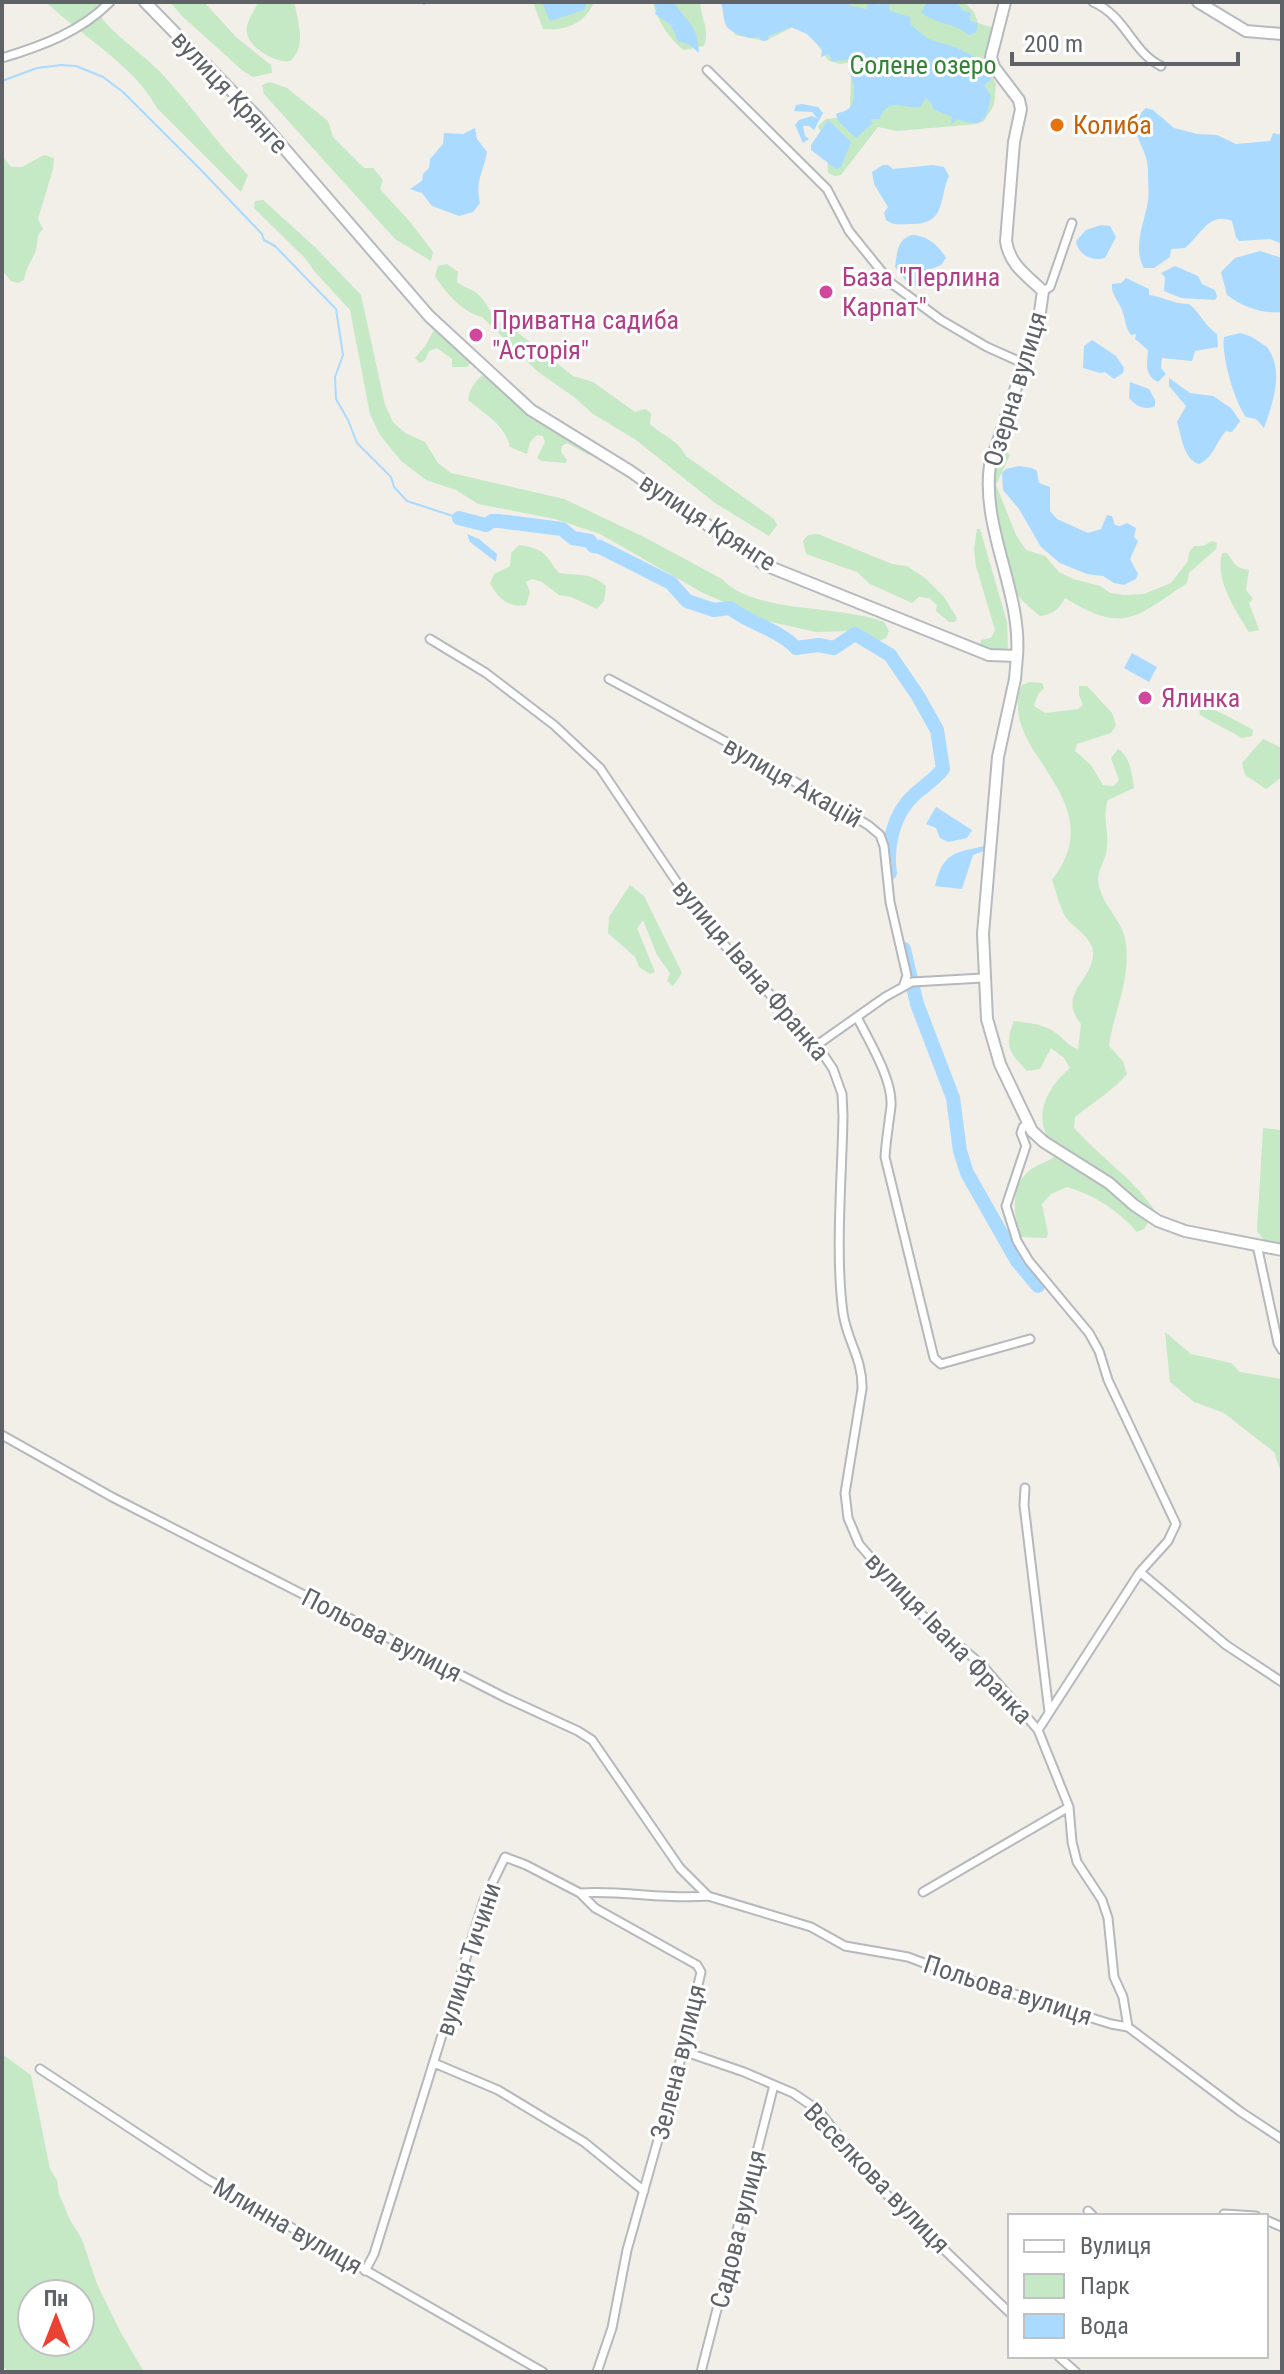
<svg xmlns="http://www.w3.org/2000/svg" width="1284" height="2374" viewBox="0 0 1284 2374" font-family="'Roboto Condensed',sans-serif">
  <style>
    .green { fill: #c5e8c5; fill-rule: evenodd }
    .water { fill: #aadaff }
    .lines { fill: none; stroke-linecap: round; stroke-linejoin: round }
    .stream { stroke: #aadaff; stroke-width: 2 }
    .river { stroke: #aadaff; stroke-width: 14 }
    .street-casing { stroke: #b5b8bc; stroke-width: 11 }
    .secondary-casing { stroke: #b6babf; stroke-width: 14 }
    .street { stroke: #fff; stroke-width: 7 }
    .secondary { stroke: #fff; stroke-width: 10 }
    .food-dot { fill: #e8710a; stroke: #fff; stroke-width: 3 }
    .hotel-dot { fill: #d1479c; stroke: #fff; stroke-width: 3 }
    .labels { text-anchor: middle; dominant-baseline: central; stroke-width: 6; stroke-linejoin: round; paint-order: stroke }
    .park-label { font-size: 26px; fill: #348238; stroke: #fff }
    .street-label { font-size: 26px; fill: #5f6368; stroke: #fff }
    .food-label { font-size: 26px; fill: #c56008; stroke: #fff; text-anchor: start }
    .hotel-label { font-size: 26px; fill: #b23c85; stroke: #fff; text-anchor: start }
  </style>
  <rect width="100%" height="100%" fill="#f1efe8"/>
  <!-- green -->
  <path class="green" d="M46 2H103L96 10C113 36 142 52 163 75 193 107 217 144 248 175L241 192 157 108C135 66 80 35 46 2Z
    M170 2H204L237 38 271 65 272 73 253 77 243 71 182 16Z
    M258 2H294C298 21 307 47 290 61 275 64 243 45 247 27 248 19 255 10 258 2Z
    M533 2H594C585 24 565 31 543 29Z
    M653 2H700C701 18 710 30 704 46L684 50C670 40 656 19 653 2Z
    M723 2H964L974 12 978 23 994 28 986 62 996 84 994 105 984 121 977 124 897 131 878 127 841 175 835 176 828 173 827 148 818 126 826 119 837 118 850 108 851 74 860 67 858 61 840 64 829 61 809 33 795 26 765 41 735 35Z
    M270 82 287 88 328 121 333 137 364 168H373L383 180 380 189 411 223 433 252 431 261 395 239 264 94 262 85Z
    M2 143 4 158 11 167H22L44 155 54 158 53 169 38 219 43 229C34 238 39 246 34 255 28 267 27 266 24 280L18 283 11 281 2 270Z
    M263 200 316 248 361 295 385 405 393 422 405 433 425 442 438 463 451 473 564 499 646 538 722 579C753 614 841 605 884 622L889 631 886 638 879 641 849 631 816 632 767 621 703 593 600 534 555 519 478 504 456 490 426 480 401 461 380 435 370 414 350 310 315 272 305 258 254 208 255 201Z
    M447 264 458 272 457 282C464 288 474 289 480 296 493 310 489 321 512 328L573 376 593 382 635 412 645 409 651 413 650 424C664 437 676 438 686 456L774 519 777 525 769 536 715 503 636 440 593 414 574 397 537 371 482 317C462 312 446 293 435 276L438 266Z
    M436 326 471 362 467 367H452V359L437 348 429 351 425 360 420 363 415 358 426 345Z
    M484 375 497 383 593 452 589 455 567 443 562 446 561 452 567 460 565 463 542 461 537 458 545 442 543 436 537 435 530 442 527 454 510 447C506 426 484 413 468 400 469 390 475 380 484 375Z
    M1007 452 1010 455 996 485 1016 535 1026 550 1045 556 1059 572 1073 579 1100 586 1110 593 1124 595 1144 594 1171 583 1188 561 1189 552 1194 546H1203L1212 541 1217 543 1216 549 1189 573 1187 583C1135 618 1124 634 1065 598 1059 610 1053 614 1040 616 1031 608 1019 600 1014 589 1003 563 977 468 1007 452Z
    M977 529H980L1007 622 1008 648C997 654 988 654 980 644L981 640 991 638 995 630 976 566 974 549Z
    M818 534 892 564 907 566 925 578 944 597 957 618 955 622H949L936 611 937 605 929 598 919 597 912 603 870 584 857 572 806 554 803 541 808 535Z
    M519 545C546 549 544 554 559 573 578 576 590 572 606 586L604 601 597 609 571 597 559 595 542 582 532 579 526 582 530 592 526 605C509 608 498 599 490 583L494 574 510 566 511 553Z
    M1222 553H1227C1235 563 1234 568 1249 570L1246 590 1253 599 1249 603 1259 630 1249 632C1235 609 1215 581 1222 553Z
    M1030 682 1042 683 1044 688 1038 694 1034 706 1045 713 1078 709 1083 705 1079 695V686H1087L1112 713 1116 725 1111 733 1077 744 1075 751 1091 765 1103 785 1114 786 1119 780 1111 758 1118 749C1130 756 1132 774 1134 788L1108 800C1102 815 1109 832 1107 848 1104 869 1092 872 1102 895 1109 912 1124 924 1126 944 1130 984 1114 1010 1109 1046L1123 1061 1127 1074C1114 1090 1092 1103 1075 1117L1074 1128C1100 1157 1134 1179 1155 1211L1144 1229 1137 1232C1118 1210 1094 1195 1067 1187L1051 1194 1042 1204 1048 1234 1046 1238 1021 1237C1013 1214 1009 1184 1033 1168 1043 1161 1053 1162 1059 1151 1030 1124 1042 1092 1070 1068L1064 1058 1051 1048 1040 1069 1027 1071C1009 1052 1004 1046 1014 1021 1028 1023 1044 1024 1056 1033 1065 1039 1067 1046 1078 1049L1081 1024C1057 995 1091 981 1093 956 1095 937 1073 929 1065 916 1059 905 1056 891 1052 880 1116 798 994 751 1022 685Z
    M1203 703C1218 713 1237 720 1253 730L1252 736 1242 738 1200 715 1199 709Z
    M1263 739 1282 748V777L1266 789 1245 775 1242 763Z
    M630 885 644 896 682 973 673 986 667 981 670 973 657 955 643 920 637 928 655 972 650 974 639 967 635 957 608 933 609 917Z
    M1263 1128 1282 1130V1249L1268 1246 1257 1231Z
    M1165 1332 1191 1354 1231 1363 1240 1372 1281 1379 1282 1475 1274 1452 1224 1413 1194 1402 1170 1382Z
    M2 2054 31 2075 50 2169 57 2180 59 2194 70 2220 82 2239 97 2284 121 2333 144 2372H8L2 2365ZM32 2294H80V2342H32Z"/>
  <!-- water -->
  <path class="water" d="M542 2H587L584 10 550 21Z
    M674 2C687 24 697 22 699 53L690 45 678 41 671 25 655 14 657 9 653 2Z
    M721 2H846L851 6 866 9 868 4 864 2 881 5 882 2H888L890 11 910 17 911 25 928 39 955 47 983 61 991 80 984 85 991 96C986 120 984 129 957 119L951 125 952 117 933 109 932 104 926 98 920 107C900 109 890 96 879 119H870L873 123 856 138 838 121 836 114C840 112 845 112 848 109 858 102 854 79 849 72L852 69 861 71 865 67 864 63 856 59 832 61 829 54 821 57 822 49 807 34 791 27 769 36 768 40 762 41 759 37C750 39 750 38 740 35 720 27 726 21 721 2Z
    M927 2H957L962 10 971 13 970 21 978 23 976 32 969 35C953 22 934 24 921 12Z
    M802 104 818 107 823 113 814 130 809 126H803L805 136 809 139 803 143 795 125 799 120 812 116 818 119 812 112 794 111 796 105Z
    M1146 108 1153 110 1174 128 1197 134 1217 135 1236 144 1270 141 1273 133 1282 135V244L1270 239 1239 241 1236 237 1232 221C1209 211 1200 236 1185 248L1171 249 1170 257 1154 268H1144C1132 248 1145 221 1148 201 1149 192 1148 183 1148 175 1150 142 1120 131 1146 108Z
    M828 120 851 142 841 167 836 169 811 150V145Z
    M475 128 477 139 487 152C483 174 475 180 480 203L473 212 459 216 432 206 422 193 410 189 422 181 423 174 429 168 430 159 443 144 444 133 463 134Z
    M883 165H888L893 169 933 165 944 167 949 176C938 200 947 224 911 224 901 224 894 226 886 220L884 213 888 207 874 184 872 172Z
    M1101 225 1110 226 1116 237 1105 258C1093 262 1078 255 1076 241L1086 230Z
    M912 235C926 235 940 246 946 258L941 265 931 269 929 279 922 288 909 285 895 267C897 253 897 239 912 235Z
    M1260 251 1282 258V312C1262 314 1243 307 1227 295L1221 272 1235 258Z
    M1175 266 1198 276 1202 284 1215 290 1217 297 1215 300 1181 298 1164 291 1165 277 1161 273Z
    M1126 278 1149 289V295C1164 297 1174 304 1189 304 1201 314 1205 326 1217 334L1218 347 1195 351 1192 361 1162 358 1161 368 1166 374 1158 382C1144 375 1147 364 1148 350L1135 339 1136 334 1131 335C1124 325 1126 320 1122 310 1118 300 1111 295 1112 284L1121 283Z
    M1240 333C1253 336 1256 340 1267 347 1284 370 1274 400 1264 428L1256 419 1246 417C1235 403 1221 356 1224 337Z
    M1092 340 1116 356 1124 368 1123 373 1114 379 1105 372 1100 373 1083 368 1084 346Z
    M1169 378 1190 393 1213 396 1231 408 1240 421 1232 432 1226 431C1216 442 1213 458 1199 464 1183 459 1182 437 1177 422L1186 406 1169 386Z
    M1130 382 1149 389 1155 400V406C1145 411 1136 406 1129 398Z
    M1019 466 1032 468 1037 471 1039 483 1050 487V511L1057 519 1088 533 1101 529 1107 515 1112 516 1115 525 1120 526 1127 523 1136 528 1134 537 1138 541 1130 559 1138 574 1136 579 1124 585 1114 583 1103 576 1087 574 1060 563 1041 547 1019 509 1003 490 1002 473 1006 469Z
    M467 534 479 539 497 554 496 562 470 542Z
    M1132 653 1157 667 1149 682 1124 668Z
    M936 807 972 830 967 838 948 842 940 838 936 828 926 824Z
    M984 846V851L973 855 962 889 935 886C943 853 953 853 984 846Z"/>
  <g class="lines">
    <!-- stream -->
    <path class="stream" d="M423 2 424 4
      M2 81 37 68 61 65 76 66 103 77 123 92 201 170 262 234 264 240 275 246 336 309 343 355 335 377 336 399 348 420 357 443 391 477 394 487 407 501 459 518"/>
    <!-- river -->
    <path class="river" d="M459 518 486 525 492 521H499L562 529 573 538 590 541 593 546 600 547 671 583 687 601 714 610 730 608C750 624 778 629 796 648L818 645 834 648 855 634 890 655 918 696 937 730 943 769C934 780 924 786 914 795 893 814 886 847 890 873
      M904 949 917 1004 953 1098 960 1151 967 1173 1017 1261 1038 1286"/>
    <!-- street casing -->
    <g class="street-casing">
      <path id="street" d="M1093 2C1127 17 1131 51 1161 66
        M2 58C42 46 80 32 110 2
        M707 70 827 189 849 231 891 283 941 320 987 347 1025 364
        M1043 291 1050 287 1072 223
        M430 639 486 673 554 725 600 768 705 924 817 1045 833 1069 842 1094 843 1116C842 1177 835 1253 843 1313 847 1341 863 1359 862 1389L845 1493 848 1518 859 1544 916 1610 982 1665 1038 1730 1069 1807 1072 1842 1077 1862 1102 1900 1108 1918 1114 1977 1123 1997 1128 2027
        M609 679 736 747 868 825 880 835 884 846 890 902 907 976 903 987
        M857 1017C869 1041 893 1080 891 1106 889 1123 886 1140 885 1157L934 1358 941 1364 1030 1339
        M817 1045 885 997 912 982 983 978
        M1029 1124 1023 1127 1021 1133 1026 1146 1006 1206 1017 1241 1029 1261 1089 1333 1099 1351 1108 1380 1176 1524 1168 1541 1140 1572 1038 1730
        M1257 1245 1278 1343 1282 1350
        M2 1435 112 1497 506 1698 578 1731 592 1740 680 1868 708 1896 811 1927 845 1946 908 1957 966 1979 1111 2024 1128 2027 1241 2112 1282 2139
        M1025 1488 1024 1505 1049 1712
        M1140 1572 1226 1645 1282 1682
        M923 1892 1069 1807
        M580 1893C623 1890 665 1900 708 1896
        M683 2051 744 2072 793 2093 818 2110 882 2190 1010 2313
        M434 2063 498 2090 584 2142 644 2191
        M40 2069 207 2179 543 2372
        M1088 2211 1093 2216
        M1224 2214 1256 2216
        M1266 2220 1282 2227
        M365 2271 374 2254 484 1900 505 1857 526 1865 580 1893 595 1908 697 1965 701 1972 683 2051 627 2250 612 2328 597 2372
        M1058 2356 1076 2372
        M701 2372 774 2085"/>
    </g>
    <!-- secondary casing -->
    <g class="secondary-casing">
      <path id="secondary" d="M145 2 258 118 429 316 531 410 630 471 765 565 989 655 1017 656 1015 679 998 757 983 934 987 1019 1000 1064 1032 1131 1044 1142 1109 1183 1134 1205 1158 1221 1185 1231 1282 1250
        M1005 2 991 57 994 67 1019 100 1021 109 1014 142 1006 241C1009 264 1027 276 1043 291L1039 319 990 465C981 529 1022 592 1017 656
        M1198 2 1246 31 1282 34"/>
    </g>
    <!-- street -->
    <use href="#street" class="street"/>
    <!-- secondary -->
    <use href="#secondary" class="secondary"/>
  </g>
  <!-- markers -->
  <circle class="food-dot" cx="1057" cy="125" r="8"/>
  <g class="hotel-dot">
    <circle cx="826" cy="292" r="8"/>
    <circle cx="476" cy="335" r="8"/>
    <circle cx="1145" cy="698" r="8"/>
  </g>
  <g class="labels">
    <!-- park labels -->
    <g class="park-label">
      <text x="923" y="65">Солене озеро</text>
    </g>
    <!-- street labels -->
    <g class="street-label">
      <text transform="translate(230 92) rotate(47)">вулиця Крянге</text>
      <text transform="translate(1015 389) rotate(-73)">Озерна вулиця</text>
      <text transform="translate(708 522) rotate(33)">вулиця Крянге</text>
      <text transform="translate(793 782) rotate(30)">вулиця Акацій</text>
      <text transform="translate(751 970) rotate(50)">вулиця Івана Франка</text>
      <text transform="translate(382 1635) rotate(27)">Польова вулиця</text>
      <text transform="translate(949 1638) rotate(46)">вулиця Івана Франка</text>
      <text transform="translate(468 1959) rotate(-72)">вулиця Тичини</text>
      <text transform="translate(1008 1990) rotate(18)">Польова вулиця</text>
      <text transform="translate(678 2062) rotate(-76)">Зелена вулиця</text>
      <text transform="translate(877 2178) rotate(46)">Веселкова вулиця</text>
      <text transform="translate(288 2226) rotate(30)">Млинна вулиця</text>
      <text transform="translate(738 2229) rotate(-76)">Садова вулиця</text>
    </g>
    <!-- food labels -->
    <g class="food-label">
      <text x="1073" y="125">Колиба</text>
    </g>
    <!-- hotel labels -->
    <g class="hotel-label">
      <text x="842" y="277">База "Перлина<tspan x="842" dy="30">Карпат"</tspan></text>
      <text x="492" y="320">Приватна садиба<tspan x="492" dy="30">"Асторія"</tspan></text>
      <text x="1161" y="698">Ялинка</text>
    </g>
  </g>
  <!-- border -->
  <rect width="1284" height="2374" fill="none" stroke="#5f6368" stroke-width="8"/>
  <!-- legend -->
  <rect x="1008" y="2214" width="260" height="144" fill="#ffffff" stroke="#bfc1c3" stroke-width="2"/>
  <rect x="1024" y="2240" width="40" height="12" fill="#ffffff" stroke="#bfc1c3" stroke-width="2"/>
  <text x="1080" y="2254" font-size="24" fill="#5f6368">Вулиця</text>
  <rect x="1024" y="2274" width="40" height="24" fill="#c5e8c5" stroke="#bfc1c3" stroke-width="2"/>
  <text x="1080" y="2294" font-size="24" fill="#5f6368">Парк</text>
  <rect x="1024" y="2314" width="40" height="24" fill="#aadaff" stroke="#bfc1c3" stroke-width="2"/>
  <text x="1080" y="2334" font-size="24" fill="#5f6368">Вода</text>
  <!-- north arrow -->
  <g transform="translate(56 2318)"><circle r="38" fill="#ffffff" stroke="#bfc1c3" stroke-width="2"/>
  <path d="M0-6L14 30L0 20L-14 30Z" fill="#ea4335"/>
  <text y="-12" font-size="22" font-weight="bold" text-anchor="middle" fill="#5f6368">Пн</text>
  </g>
  <!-- scale -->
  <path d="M1012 52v12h226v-12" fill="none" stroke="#5f6368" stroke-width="4"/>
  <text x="1024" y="52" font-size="24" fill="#5f6368" stroke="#ffffff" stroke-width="6" paint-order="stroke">200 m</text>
</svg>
